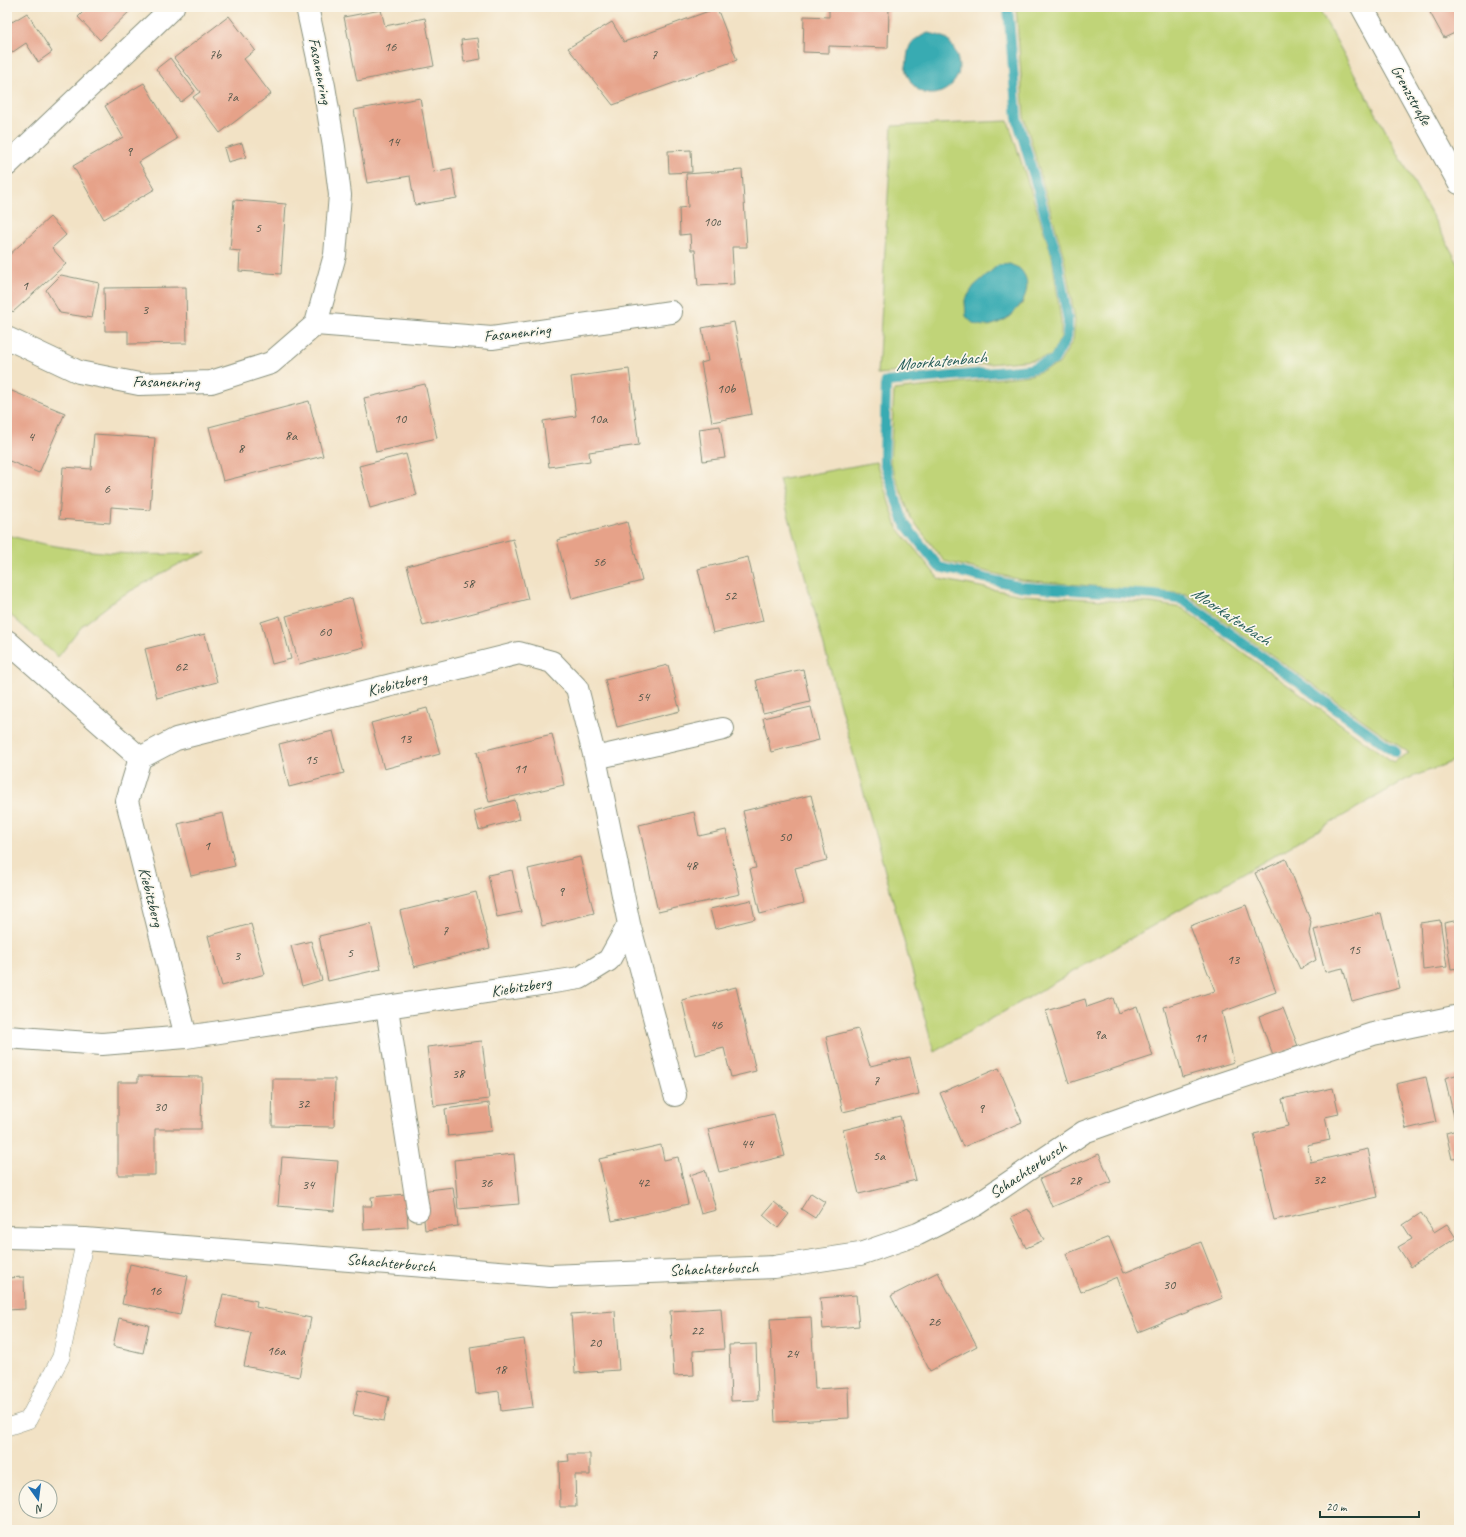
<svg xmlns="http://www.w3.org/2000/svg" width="1466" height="1537" viewBox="0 0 1466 1537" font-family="Caveat,sans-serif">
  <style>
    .green { fill: #c0d478; stroke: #708856; fill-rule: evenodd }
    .water { fill: #39abb2; stroke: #2c7473 }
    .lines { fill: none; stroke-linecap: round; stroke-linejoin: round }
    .stream { stroke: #39abb2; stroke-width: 10 }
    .building { fill: #e6a289 }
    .service-casing { stroke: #88907c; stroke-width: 18 }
    .minor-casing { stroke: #88907c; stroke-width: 24 }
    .service { stroke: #fff; stroke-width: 17 }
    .minor { stroke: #fff; stroke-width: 22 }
    .labels { text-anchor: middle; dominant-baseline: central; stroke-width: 3.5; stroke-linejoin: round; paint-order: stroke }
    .number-label { font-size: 14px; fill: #515649 }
    .street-label { font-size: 16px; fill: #1f3d34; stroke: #fbf7ec }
    .water-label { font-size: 17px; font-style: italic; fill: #275e5a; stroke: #fbf7ec }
  </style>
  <rect width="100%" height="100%" fill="#fbf7ec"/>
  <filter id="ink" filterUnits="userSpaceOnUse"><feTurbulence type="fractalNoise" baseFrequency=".025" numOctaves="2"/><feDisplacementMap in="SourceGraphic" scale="8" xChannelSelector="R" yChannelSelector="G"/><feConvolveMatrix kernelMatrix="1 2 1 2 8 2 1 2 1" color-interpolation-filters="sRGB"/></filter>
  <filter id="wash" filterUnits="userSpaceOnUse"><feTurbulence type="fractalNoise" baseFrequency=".012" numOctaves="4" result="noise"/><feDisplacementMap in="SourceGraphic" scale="16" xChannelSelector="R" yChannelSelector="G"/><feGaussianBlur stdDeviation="0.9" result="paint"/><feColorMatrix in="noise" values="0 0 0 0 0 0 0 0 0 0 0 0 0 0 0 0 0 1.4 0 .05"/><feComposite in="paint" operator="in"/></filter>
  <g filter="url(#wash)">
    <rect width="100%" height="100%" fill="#f2e2c5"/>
    <!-- green -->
    <path class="green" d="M1016 7H1318L1459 265V759L1407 779 934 1052 779 480 876 462 897 527 939 579 1022 595 1152 603 1182 608 1393 762 1409 753 1186 594 1021 580 944 561 911 518 890 463 894 390 1031 375 1059 364 1073 340 1075 321 1064 258 1024 117Z
      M1008 121 1052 256 1061 321V337L1051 356 1033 360 878 374 892 126ZM998 265 1023 303 1007 319 989 326 974 324 966 316 965 300Z
      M7 535C71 553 139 557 206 553L179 564 118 598 83 625 58 657 7 612Z"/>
    <!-- water -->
    <path class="water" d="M928 33C933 34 939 35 943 37 954 41 963 67 957 77 948 95 924 102 911 82 910 79 906 75 906 71 905 68 907 63 907 59 909 42 912 40 928 33Z
      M1010 264C1013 266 1019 267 1021 270 1042 294 1002 335 975 324 972 323 968 319 966 316L965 300 974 286 998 265Z"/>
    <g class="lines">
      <!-- stream -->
      <path class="stream" d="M1008 7 1017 118 1057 256 1068 321 1067 337 1054 360 1030 369 886 382 884 463 904 523 939 567 1022 587 1154 595 1183 600 1396 752"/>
    </g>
    <g id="blocks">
      <!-- building -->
      <path class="building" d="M88 7H134L100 40 78 17Z
        M829 7H889L888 48 829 46V53L803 52 804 16 829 17Z
        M1427 7H1459V31L1444 38Z
        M717 8 737 60 613 105 568 48 612 22 624 42Z
        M381 10 385 26 425 18 434 66 357 81 344 17Z
        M27 13 52 52 38 62 26 43 7 56V14L12 22Z
        M229 16 255 50 244 59 271 94 220 133 193 97 200 92 174 58Z
        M478 38 481 59 464 62 461 40Z
        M170 58 195 91 181 102 156 69Z
        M144 83 177 139 139 162 155 189 104 219 73 166 123 137 105 106Z
        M420 98 433 172 452 168 457 198 415 205 410 176 367 183 354 110Z
        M242 143 246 157 228 162 224 148Z
        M691 150 692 172 669 173 668 151Z
        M742 170 747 247H732L734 284 698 286 695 250H691L690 234 680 235 679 208 688 207 686 174Z
        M234 200 286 204 281 274 239 271 240 251 230 250Z
        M50 217 66 235 52 248 66 264 13 312 7 306V257Z
        M61 275 99 283 92 318 60 313 46 290Z
        M186 287 187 343 128 344V331H105L104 288Z
        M734 322 752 414 712 422 701 363 708 361 702 328Z
        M629 369 639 445 589 452 590 461 549 467 543 421 576 416 571 377Z
        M425 384 437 438 376 452 364 398Z
        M7 389 65 413 39 473 7 460Z
        M309 401 323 456 223 481 209 427Z
        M720 426 725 458 703 461 699 429Z
        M94 434 155 438 150 510 111 507 110 523 59 519 63 467 91 469Z
        M406 454 417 495 370 508 359 466Z
        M627 522 642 581 572 599 557 540Z
        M513 539 528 599 423 626 407 566Z
        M748 557 763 621 713 633 698 569Z
        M352 598 364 647 299 664 286 616Z
        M280 616 291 659 272 664 261 622Z
        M205 634 217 682 157 698 145 649Z
        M668 665 680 711 617 727 605 680Z
        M803 669 810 702 763 713 756 680Z
        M811 707 819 740 771 752 763 718Z
        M427 708 440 754 384 769 371 723Z
        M333 731 344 773 289 787 279 744Z
        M552 734 564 785 489 802 477 752Z
        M811 795 827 860 795 868 804 903 760 914 750 869 756 868 743 811Z
        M515 800 520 819 479 830 474 811Z
        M694 812 699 836 726 830 740 894 658 912 639 825Z
        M223 813 235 866 191 876 178 824Z
        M580 857 594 913 542 926 528 869Z
        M1286 859 1311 922 1309 934 1316 960 1300 969 1255 873Z
        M512 870 521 912 497 917 488 875Z
        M476 892 490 948 414 967 400 911Z
        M751 900 755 919 715 929 710 909Z
        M1246 905 1276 992 1222 1012 1234 1062 1183 1077 1164 1007 1215 991 1190 926Z
        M1381 913 1400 988 1352 1001 1343 968 1325 972 1314 930Z
        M1440 920 1447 967 1423 970 1420 923Z
        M1459 920V968L1451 969 1444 923Z
        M251 924 265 974 222 986 208 936Z
        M371 924 381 969 328 981 319 936Z
        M311 941 322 980 302 986 291 946Z
        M736 987 756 1071 731 1077 724 1048 695 1055 682 1000Z
        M1113 998 1118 1013 1137 1006 1153 1056 1069 1083 1046 1011 1085 999 1087 1007Z
        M1283 1008 1298 1046 1273 1056 1259 1017Z
        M858 1029 870 1066 910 1057 919 1094 843 1112 826 1037Z
        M482 1041 489 1099 434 1106 427 1047Z
        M999 1068 1022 1122 963 1147 940 1093Z
        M1459 1074V1158L1452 1159 1446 1133 1457 1130 1445 1078Z
        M138 1076 202 1077 201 1129H155V1175H118V1082H138Z
        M1426 1077 1436 1122 1406 1129 1396 1084Z
        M273 1079H335L334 1127 272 1126Z
        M1333 1088 1339 1114 1325 1117 1330 1140 1307 1145 1311 1162 1368 1149 1378 1197 1274 1220 1254 1134 1288 1126 1282 1099Z
        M489 1103 492 1131 448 1136 445 1109Z
        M774 1114 785 1156 719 1172 708 1129Z
        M900 1116 916 1180 859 1194 843 1130Z
        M661 1145 664 1160 678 1157 688 1204 612 1221 599 1159Z
        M514 1154 519 1204 458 1209 454 1160Z
        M1099 1154 1111 1182 1052 1207 1040 1179Z
        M282 1157 338 1161 334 1211 278 1206Z
        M705 1170 716 1210 701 1214 690 1175Z
        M453 1187 458 1226 425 1230 421 1191Z
        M811 1193 825 1202 815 1218 801 1209Z
        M406 1194 408 1227 364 1230 363 1206H372L371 1197Z
        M774 1202 789 1214 778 1228 763 1215Z
        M1028 1209 1044 1240 1026 1248 1011 1217Z
        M1421 1213 1434 1232 1447 1224 1456 1238 1411 1267 1398 1247 1412 1239 1403 1225Z
        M1109 1237 1124 1273 1201 1242 1223 1298 1138 1332 1117 1277 1081 1292 1066 1254Z
        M130 1264 188 1276 180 1315 122 1304Z
        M938 1272 977 1346 930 1371 891 1296Z
        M24 1277 25 1309 7 1310V1278Z
        M223 1294 257 1301 256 1307 311 1318 299 1377 244 1366 251 1333 216 1326Z
        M856 1295 859 1326 823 1329 820 1298Z
        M721 1308 724 1349 693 1351 694 1375 674 1376 670 1311Z
        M615 1311 619 1370 575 1373 571 1314Z
        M811 1317 815 1389 848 1387 849 1418 775 1422 770 1319Z
        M119 1318 149 1325 143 1353 113 1346Z
        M524 1339 533 1407 501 1411 499 1391 476 1394 470 1347Z
        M756 1344 758 1400 731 1401 729 1345Z
        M358 1390 389 1397 384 1421 353 1415Z
        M568 1454H590V1475H575L576 1507H560L559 1462 569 1461Z"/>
    </g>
  </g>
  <g filter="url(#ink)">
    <use href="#blocks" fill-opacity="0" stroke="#88907c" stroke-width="1"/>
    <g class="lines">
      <!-- service casing -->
      <g class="service-casing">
        <path id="service" d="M7 1427 28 1420 61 1357 85 1239"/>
      </g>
      <!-- minor casing -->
      <g class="minor-casing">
        <path id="minor" d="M1362 7 1459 183
          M7 165 173 7
          M316 324 492 338 671 312
          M7 338 79 372 139 384 211 382 271 363 316 324 335 255 340 195 334 147 324 86 307 7
          M7 641 140 758
          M519 653 552 662 577 688 595 758 629 924 609 960 580 978 186 1037 127 801 140 758 176 739Z
          M595 758 723 729
          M629 924 675 1095
          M387 1008 418 1210
          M7 1037 102 1044 186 1037
          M7 1237 85 1239 550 1276 774 1267 860 1254 918 1234 976 1205 1084 1132 1202 1090 1373 1034 1459 1016"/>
      </g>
      <!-- service -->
      <use href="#service" class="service"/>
      <!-- minor -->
      <use href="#minor" class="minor"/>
    </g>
  </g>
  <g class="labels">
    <!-- number labels -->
    <g class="number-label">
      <text x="390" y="46">16</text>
      <text x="215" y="54">7b</text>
      <text x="654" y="54">7</text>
      <text x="232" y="96">7a</text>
      <text x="393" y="141">14</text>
      <text x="129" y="151">9</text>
      <text x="712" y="221">10c</text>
      <text x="258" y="227">5</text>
      <text x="25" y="285">1</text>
      <text x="145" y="309">3</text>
      <text x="726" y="388">10b</text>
      <text x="400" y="418">10</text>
      <text x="598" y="418">10a</text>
      <text x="291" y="435">8a</text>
      <text x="31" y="436">4</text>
      <text x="241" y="448">8</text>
      <text x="107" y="488">6</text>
      <text x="599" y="561">56</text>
      <text x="468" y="583">58</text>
      <text x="730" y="595">52</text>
      <text x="325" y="631">60</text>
      <text x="181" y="666">62</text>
      <text x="643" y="696">54</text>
      <text x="405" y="738">13</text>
      <text x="311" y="759">15</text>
      <text x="520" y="768">11</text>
      <text x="785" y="836">50</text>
      <text x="207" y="845">1</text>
      <text x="691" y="865">48</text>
      <text x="561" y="891">9</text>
      <text x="445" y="930">7</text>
      <text x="1354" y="949">15</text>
      <text x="350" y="952">5</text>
      <text x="237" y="955">3</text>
      <text x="1233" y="959">13</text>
      <text x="716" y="1024">46</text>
      <text x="1100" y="1034">9a</text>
      <text x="1200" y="1037">11</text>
      <text x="458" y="1073">38</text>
      <text x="876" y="1080">7</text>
      <text x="303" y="1103">32</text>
      <text x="160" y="1106">30</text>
      <text x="981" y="1108">9</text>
      <text x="747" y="1143">44</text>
      <text x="879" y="1155">5a</text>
      <text x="1319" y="1179">32</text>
      <text x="1075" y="1180">28</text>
      <text x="486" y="1182">36</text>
      <text x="643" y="1182">42</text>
      <text x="308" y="1184">34</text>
      <text x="1169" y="1284">30</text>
      <text x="155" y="1290">16</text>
      <text x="934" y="1321">26</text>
      <text x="697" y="1330">22</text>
      <text x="595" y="1342">20</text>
      <text x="276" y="1350">16a</text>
      <text x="792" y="1353">24</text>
      <text x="500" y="1369">18</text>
    </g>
    <!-- street labels -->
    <g class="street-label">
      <text transform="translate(320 71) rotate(79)">Fasanenring</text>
      <text transform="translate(1411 95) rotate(61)">Grenzstraße</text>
      <text transform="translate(517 333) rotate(-6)">Fasanenring</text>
      <text transform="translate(166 382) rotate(1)">Fasanenring</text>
      <text transform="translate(397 684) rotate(-14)">Kiebitzberg</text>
      <text transform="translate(151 897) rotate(76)">Kiebitzberg</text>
      <text transform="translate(521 987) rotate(-9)">Kiebitzberg</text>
      <text transform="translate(1028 1170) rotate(-34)">Schachterbusch</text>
      <text transform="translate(391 1263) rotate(5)">Schachterbusch</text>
      <text transform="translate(714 1269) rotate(-2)">Schachterbusch</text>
    </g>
    <!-- water labels -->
    <g class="water-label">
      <text transform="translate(941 361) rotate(-5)">Moorkatenbach</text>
      <text transform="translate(1231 616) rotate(34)">Moorkatenbach</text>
    </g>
  </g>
  <!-- margin -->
  <rect width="1466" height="1537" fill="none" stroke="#fbf7ec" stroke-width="24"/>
  <!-- north arrow -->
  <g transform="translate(38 1499) rotate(166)"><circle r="19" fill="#fbf7ec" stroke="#a3ada2"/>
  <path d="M0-3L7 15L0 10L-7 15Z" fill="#1f6fb2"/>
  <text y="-6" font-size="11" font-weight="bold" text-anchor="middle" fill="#1f3d34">N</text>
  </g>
  <!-- scale -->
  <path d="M1320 1511v6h99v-6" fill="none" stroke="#1f3d34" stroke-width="2"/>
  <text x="1326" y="1511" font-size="12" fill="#1f3d34" stroke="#fbf7ec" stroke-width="3" paint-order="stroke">20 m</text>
</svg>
